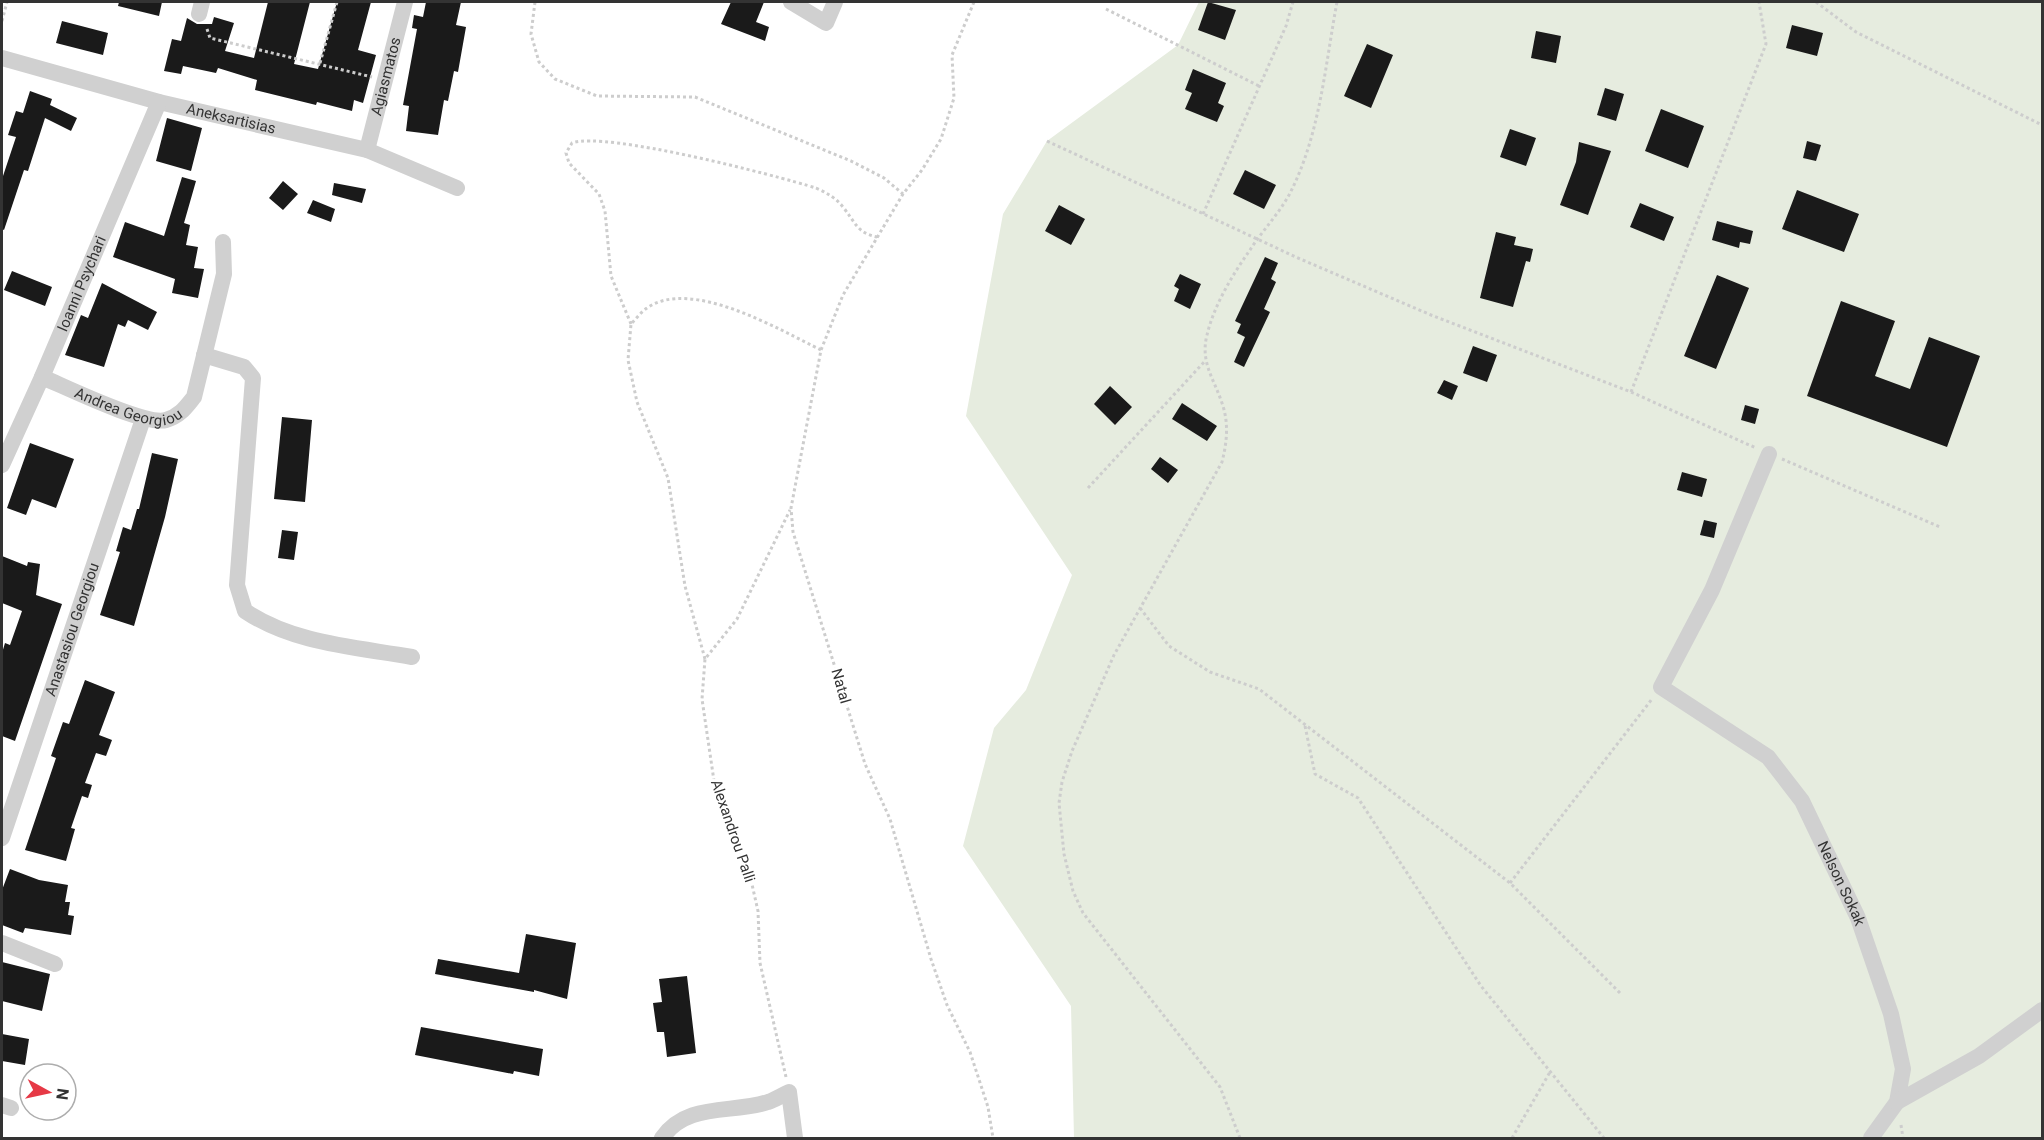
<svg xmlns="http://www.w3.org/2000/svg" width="2044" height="1140" viewBox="0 0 2044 1140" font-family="Roboto,sans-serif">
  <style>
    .green { fill: #e6ecdf }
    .building { fill: #1a1a1a }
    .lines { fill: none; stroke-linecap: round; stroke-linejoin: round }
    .path { stroke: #cdcdcd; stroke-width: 3; stroke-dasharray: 3 3; stroke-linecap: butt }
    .minor { stroke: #d0d0d0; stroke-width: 16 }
    .labels { text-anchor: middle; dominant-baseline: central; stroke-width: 6; stroke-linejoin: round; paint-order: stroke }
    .street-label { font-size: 15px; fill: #333; stroke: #fff }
  </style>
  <rect width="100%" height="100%" fill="#fff"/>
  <!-- green -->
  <path class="green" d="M1199 2H2042V1138H1074L1071 1006 963 846 994 728 1026 690 1072 575 966 416 1003 214 1047 141 1178 45Z"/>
  <!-- building -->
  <path class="building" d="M119 2H162L159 16 118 6Z
    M268 2H310L294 64 318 69 337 2H371L358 50 376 55 363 103 354 100 352 111 317 102 316 105 255 90 257 80 218 68 216 73 183 66 181 74 164 71 172 39 181 41 187 18 197 24H212L214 17 234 23 225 51 254 58Z
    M426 2H461L456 25 466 27 458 72 454 71 448 101 444 100 438 135 406 131 409 106 403 105 417 29 412 28 414 15 423 17Z
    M731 2H764L756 22 769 27 765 41 721 24Z
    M1208 2 1236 10 1225 40 1198 30Z
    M62 21 108 33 103 55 56 43Z
    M1792 25 1823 33 1817 56 1786 48Z
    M1536 31 1561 36 1556 63 1531 58Z
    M1367 44 1393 55 1371 108 1344 96Z
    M1193 69 1226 83 1218 103 1224 106 1217 122 1185 109 1192 93 1185 90Z
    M1605 88 1624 94 1616 121 1597 115Z
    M30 91 52 99 50 105 77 118 71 131 45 118 28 171 24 170 4 230 2 229V179L16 137 8 135 16 111 23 113Z
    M1661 109 1704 126 1688 168 1645 151Z
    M167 118 202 128 191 171 156 161Z
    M1510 129 1536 138 1526 166 1500 157Z
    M1807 141 1821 145 1816 161 1803 158Z
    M1579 142 1611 151 1588 215 1560 205 1576 162Z
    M1245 170 1276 185 1264 209 1233 194Z
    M182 177 196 181 184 223 190 225 186 245 198 247 194 268 204 269 198 298 172 293 175 279 113 257 125 222 164 236Z
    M283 181 298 194 283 210 269 198Z
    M334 183 366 189 362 203 332 195Z
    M1797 190 1859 214 1844 252 1782 229Z
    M313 200 335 209 331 222 307 213Z
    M1640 203 1674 217 1664 241 1630 227Z
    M1059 205 1085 219 1071 245 1045 231Z
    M1717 221 1753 231 1750 244 1740 242 1739 248 1712 240Z
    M1496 232 1516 237 1514 245 1533 249 1530 262 1526 261 1513 307 1480 298Z
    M1265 257 1278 263 1271 279 1276 282 1264 309 1270 312 1244 367 1234 362 1245 337 1237 333 1241 324 1235 321Z
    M12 271 52 287 45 306 4 290Z
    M1180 274 1201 284 1190 309 1174 301 1179 289 1174 286Z
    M1717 275 1749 288 1716 369 1684 356Z
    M102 283 157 312 148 330 128 320 125 327 118 324 104 367 65 355 81 315 88 318Z
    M1841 301 1895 321 1875 376 1910 389 1929 337 1980 356 1947 447 1807 396Z
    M1473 346 1497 355 1487 382 1463 373Z
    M1444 380 1458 386 1452 400 1437 393Z
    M1110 386 1132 407 1115 425 1094 404Z
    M1182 403 1217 426 1207 441 1172 419Z
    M1745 405 1759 409 1755 424 1741 420Z
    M282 417 312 420 305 502 274 499Z
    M30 443 74 459 56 508 32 499 26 515 7 508Z
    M152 453 178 459 165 517 134 626 100 615 120 552 116 551 123 527 131 530 137 509H139Z
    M1160 457 1178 470 1168 483 1151 469Z
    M1682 472 1707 479 1702 497 1677 490Z
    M1704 520 1717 523 1714 538 1700 535Z
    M282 530 298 532 294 560 278 558Z
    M2 556 27 566 28 562 40 564 36 595 62 604 15 741 2 736V653L5 643 10 645 22 611 2 603Z
    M85 680 115 692 99 735 112 740 106 756 96 753 85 783 92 785 88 798 82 796 71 828 75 829 66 861 25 850 56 758 51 756 63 722 69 724Z
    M10 869 39 880 68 885 65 902H70L68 915 74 916 71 935 25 928 23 933 2 925V890Z
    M526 934 576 943 567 999 534 990V992L435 974 438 959 519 973Z
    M2 962 50 974 42 1011 2 1001Z
    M687 976 696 1053 667 1057 664 1032H657L653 1003 662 1002 659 979Z
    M421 1027 543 1049 539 1076 514 1071 513 1074 415 1055Z
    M2 1034 29 1039 25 1065 2 1061Z"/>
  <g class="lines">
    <!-- path -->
    <path class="path" d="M535 2 531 34 539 62 555 79 597 96 695 97 851 161 884 178 903 194
      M974 2 952 55 954 98 941 139 922 170 903 194 843 295 821 350 791 508 793 532 865 764 890 819 931 959 947 1005 970 1052 988 1107 993 1138
      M1816 2 1856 32 2042 125
      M1106 9 1259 86
      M2 21 7 2
      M207 29 210 38 372 77
      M320 63 337 2
      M1047 141 1298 258 1431 315 1631 392 1756 448
      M1203 214 1286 26 1293 2
      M631 324 611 276 605 211 599 194 569 163 566 153 572 143C606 131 774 175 816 188 827 193 836 198 843 207 855 222 857 233 877 237
      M1631 392 1766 44 1759 2
      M1782 459 1940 527
      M1088 488 1205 361
      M1140 608 1169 646 1210 672 1259 689 1510 883 1622 995
      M705 659 685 586 668 478 637 402 628 360 631 324C636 319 641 312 647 308 691 277 780 330 821 350
      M1305 726 1315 774 1358 798 1481 986 1604 1138
      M1510 883 1652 699
      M786 1077 760 963 758 911 751 880 714 781 702 699 705 659 737 619 790 510
      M1901 1125 1903 1138
      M1240 1138 1220 1087 1083 913 1073 891 1064 854 1059 803 1062 782 1072 751 1114 655 1222 462C1227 442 1229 423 1222 403 1214 379 1200 362 1207 335 1214 305 1233 274 1250 250 1262 231 1278 215 1289 195 1320 136 1325 66 1337 2
      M1512 1138 1550 1072"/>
    <!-- minor -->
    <g class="minor">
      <path d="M791 2 826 23 835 2"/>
      <path d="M199 14 202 2"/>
      <path id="s1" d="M2 58 159 102 367 150 457 188"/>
      <path id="s2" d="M367 150 405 2"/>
      <path d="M204 355 244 367 253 378 237 585 245 611C294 644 356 647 412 657"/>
      <path id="s3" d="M42 377C66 387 145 426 166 420 180 416 186 407 194 397L224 274 223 242"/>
      <path id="s4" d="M1769 454 1712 590 1661 687 1768 757 1802 801 1858 918 1891 1014 1903 1069 1897 1102 1871 1138"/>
      <path id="s5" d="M2 465 42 377 159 102"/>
      <path id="s6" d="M2 838 143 419"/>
      <path d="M2 943 55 964"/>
      <path d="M1897 1102 1979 1056 2042 1010"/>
      <path d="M2 1105 11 1108"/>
      <path d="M662 1138C687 1102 731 1114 768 1102 775 1100 782 1095 789 1092L795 1138"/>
    </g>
  </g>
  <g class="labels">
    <!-- street labels -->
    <g class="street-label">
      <text stroke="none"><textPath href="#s2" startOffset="76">Agiasmatos</textPath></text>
      <text stroke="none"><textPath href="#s1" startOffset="237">Aneksartisias</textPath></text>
      <text stroke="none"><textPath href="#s5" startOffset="198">Ioanni Psychari</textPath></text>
      <text stroke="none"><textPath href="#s3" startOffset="93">Andrea Georgiou</textPath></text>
      <text stroke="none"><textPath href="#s6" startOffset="220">Anastasiou Georgiou</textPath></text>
      <text transform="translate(841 686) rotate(74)">Natal</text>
      <text transform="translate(733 831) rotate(71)">Alexandrou Palli</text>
      <text stroke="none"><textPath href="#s4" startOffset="532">Nelson Sokak</textPath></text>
    </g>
  </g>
  <!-- border -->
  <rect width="2044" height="1140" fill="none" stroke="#333333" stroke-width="6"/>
  <!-- north arrow -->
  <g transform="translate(48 1092) rotate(98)"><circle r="28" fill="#ffffff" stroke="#adadad" stroke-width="1.5"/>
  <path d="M0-4.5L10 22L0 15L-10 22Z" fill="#e63946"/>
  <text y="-9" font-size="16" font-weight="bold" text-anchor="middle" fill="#333333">N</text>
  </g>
</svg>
